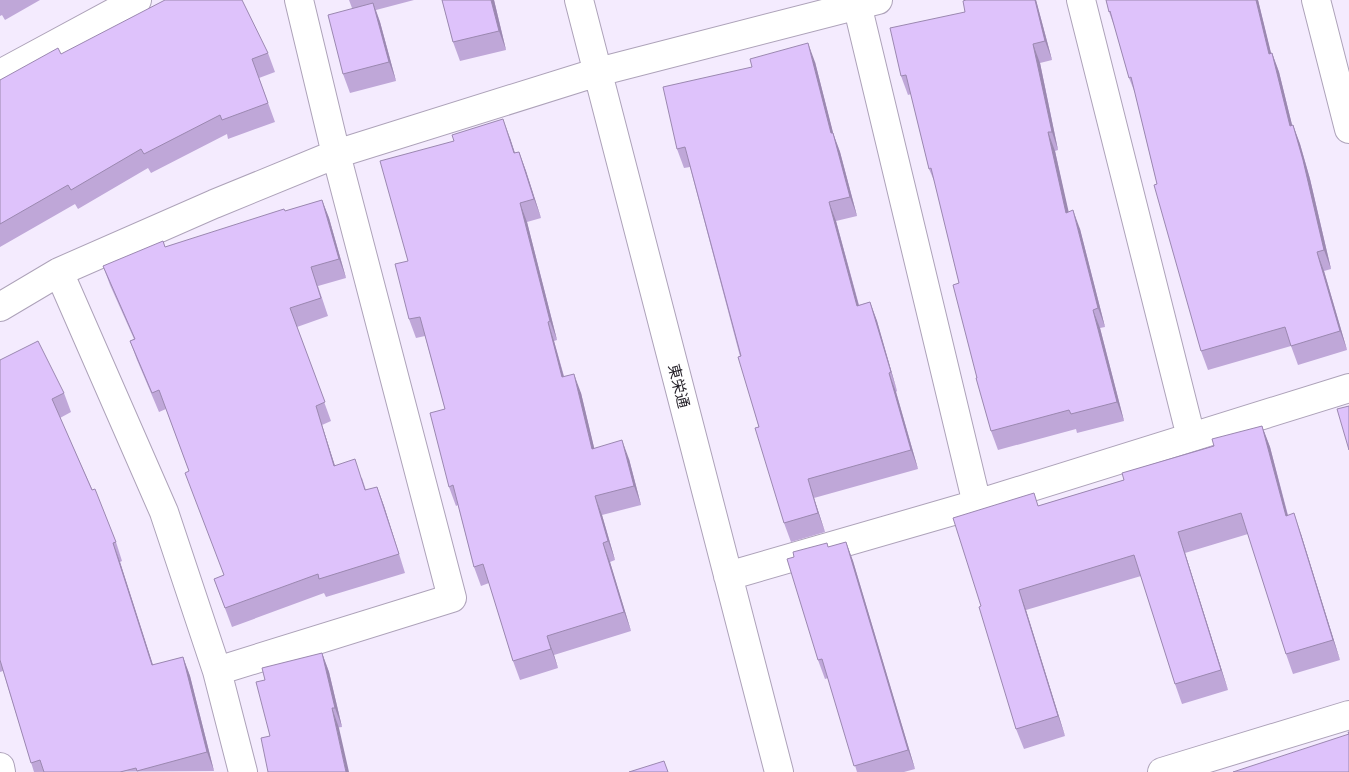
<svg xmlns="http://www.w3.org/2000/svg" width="1349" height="772" viewBox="0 0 1349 772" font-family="Mulish,'Noto Sans JP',sans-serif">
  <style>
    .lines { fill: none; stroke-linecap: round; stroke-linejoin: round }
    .minor-casing { stroke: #ada2b9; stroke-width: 30 }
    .minor { stroke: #fff; stroke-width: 28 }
    .wall { fill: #bfa7d8 }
    .shaded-wall { fill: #9b88b0 }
    .building { fill: #dec2fb; stroke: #9b88b0 }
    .labels { text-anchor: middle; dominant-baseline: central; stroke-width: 4.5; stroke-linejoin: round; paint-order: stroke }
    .street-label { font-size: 15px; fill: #231f27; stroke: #fff }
  </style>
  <rect width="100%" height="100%" fill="#f4ebfe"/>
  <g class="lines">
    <!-- minor casing -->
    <g class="minor-casing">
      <path id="minor" d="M579 0 779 772
        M856 0 977 504
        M1081 0 1191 437
        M1316 0 1349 129
        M0 74 137 0
        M59 272 164 512 217 671 243 772
        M0 307 59 272 214 204 336 154 598 72 878 0
        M728 576 977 504 1349 388
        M217 671 452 598 336 154 299 0
        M0 767 1 772
        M1162 772 1349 715"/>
    </g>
    <!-- minor -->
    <use href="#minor" class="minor"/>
  </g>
  <!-- wall -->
  <path class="wall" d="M0 0H40L5 20 2 15 0 16Z
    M349 0H414L376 10 380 22 396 81 350 93 343 74 352 8Z
    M442 0H494L506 50 460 61 453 42Z
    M966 0H1036L1052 60 1040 63 1058 150 1055 151 1068 212 1080 229 1105 327 1100 328 1124 421 1077 433 1076 429 998 450 991 431 977 378 959 283 935 183 929 169 911 94 908 95 901 76 965 12Z
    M1106 0H1258L1271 54 1272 53 1279 72 1292 125H1293L1300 144 1310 179 1331 269 1324 271 1347 350 1298 365 1291 346 1208 370 1201 351 1157 184 1135 93 1129 78 1115 28 1109 12Z
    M268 53 275 72 259 78 275 122 228 139 227 134 151 173 148 168 78 209 75 204 0 247V80L61 54Z
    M815 62 833 133 840 152 857 216 836 221 859 305 870 302 877 321 897 391 896 392 918 469 814 498 825 532 791 542 784 523 690 167 684 168 677 149Z
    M510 138 515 153 519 152 526 171 541 218 527 222 557 340 554 341 564 376 581 393 594 448 629 459 641 505 602 515 615 560 610 562 631 631 554 655 558 668 520 680 513 661 489 583 481 586 474 567 458 505 456 506 449 487 445 409 425 336 416 338 409 319 408 261Z
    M322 200 329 218 346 278 318 286 328 316 297 327 331 421 322 425 335 466 362 478 366 490 377 487 384 506 405 573 326 597 324 593 232 627 214 579 224 575 189 471 166 409 159 412 137 360 130 341 134 339 110 285 103 266Z
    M0 360 64 393 71 412 60 418 116 542 122 561 120 562 153 665 183 657 190 676 214 771 34 772 3 671 0 672Z
    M1262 426 1270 447 1288 515 1301 534 1340 660 1293 674 1286 654 1248 534 1185 553 1228 690 1182 704 1175 684 1141 576 1026 610 1065 736 1024 749 1016 729 981 606 1038 506 1124 480Z
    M846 542 853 561 915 769 904 772H857L828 678 825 679 818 660 794 557Z
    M322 653 329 672 342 727 270 736 265 680Z"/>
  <!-- shaded-wall -->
  <path class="shaded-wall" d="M491 0H494L506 50 499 31Z
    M1035 0H1036L1052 60 1045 41Z
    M1256 0H1258L1276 73 1269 54Z
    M373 3 380 22 396 81 389 62Z
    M808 43 815 62 838 152 831 133Z
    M1033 44 1040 63 1058 150 1052 132Z
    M1272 53 1279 72 1297 145 1290 126Z
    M503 119 510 138 521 172 514 153Z
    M1293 125 1300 144 1310 179 1331 269 1324 250Z
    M1048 132 1055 151 1073 231 1066 213Z
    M833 133 840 152 857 216 850 197Z
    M519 152 526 171 541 218 534 199Z
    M322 200 329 218 346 278 339 259Z
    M829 202 836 221 864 325 857 306Z
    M520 203 527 222 557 340 550 321Z
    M1073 210 1080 229 1105 327 1098 308Z
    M1317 252 1324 271 1347 350 1340 331Z
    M870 302 877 321 897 391 891 372Z
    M1093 310 1100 328 1124 421 1117 402Z
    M548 322 554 341 569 396 562 377Z
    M889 373 896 392 918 469 911 450Z
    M574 374 581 393 599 468 592 449Z
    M316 406 322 425 341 485 334 466Z
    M1262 426 1270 447 1293 536 1286 516Z
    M622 440 629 459 641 505 634 486Z
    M808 479 814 498 825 532 818 513Z
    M377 487 384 506 405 573 399 554Z
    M595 496 602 515 615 560 608 541Z
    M1294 513 1301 534 1340 660 1333 640Z
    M1178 532 1185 553 1228 690 1221 670Z
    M846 542 853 561 915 769 908 750Z
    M113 543 120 562 159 684 152 665Z
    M603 543 610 562 631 631 624 612Z
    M1019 590 1026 610 1065 736 1058 716Z
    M547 636 554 655 558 668 551 649Z
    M322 653 329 672 342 727 335 708Z
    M183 657 190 676 214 771 207 752Z
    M332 708 339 728 349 772H346Z"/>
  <!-- building -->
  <path class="building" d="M165 0H242L268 53 252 59 268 103 222 120 220 115 144 154 141 149 71 190 68 185 0 224V80L58 48 61 54Z
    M442 0H491L499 31 453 42Z
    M966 0H1035L1045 41 1033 44 1052 132H1048L1066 213 1073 210 1098 308 1093 310 1117 402 1071 414 1069 410 991 431 976 378H977L953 285 959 283 931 168 929 169 906 75 901 76 890 28 965 12 963 1Z
    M1106 0H1256L1269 54 1272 53 1290 126 1293 125 1303 160 1324 250 1317 252 1340 331 1291 346 1285 327 1201 351 1154 185 1157 184 1131 77 1129 78 1110 11 1109 12Z
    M373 3 389 62 343 74 328 15Z
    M808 43 831 133H833L850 197 829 202 857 306 870 302 891 372 889 373 911 450 808 479 818 513 784 523 755 428 759 427 738 357 741 356 685 147 677 149 663 87 752 67 750 59Z
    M503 119 514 153 519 152 534 199 520 203 550 321 548 322 562 377 574 374 592 449 622 440 634 486 595 496 608 541 603 543 624 612 547 636 551 649 513 661 483 564 474 567 453 485 449 487 430 413 445 409 420 317 409 319 395 264 408 261 380 161 454 141 452 135Z
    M322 200 339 259 311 267 321 298 290 308 325 402 316 406 334 466 355 459 365 490 377 487 399 554 319 579 318 574 225 608 214 579 224 575 185 473 189 471 159 390 152 393 130 341 135 339 103 266 163 241 165 247 284 209 285 211Z
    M38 341 64 393 52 399 92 490 95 489 116 542 113 543 152 665 183 657 207 752 137 771 136 768 120 772H44L40 760 31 763 0 660V360Z
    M1349 406V450L1337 409Z
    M1262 426 1286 516 1294 513 1333 640 1286 654 1241 513 1178 532 1221 670 1175 684 1134 555 1019 590 1058 716 1016 729 979 607 981 606 953 518 1034 493 1038 506 1124 480 1122 473 1214 446 1212 439Z
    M846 542 908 750 854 766 822 659 818 660 787 559 794 557 793 552 827 543 828 547Z
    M322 653 335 708H332L346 772H268L261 738 270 736 256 682 265 680 262 668Z
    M1348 732H1349V772H1233L1349 734Z
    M664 761 668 772H629Z"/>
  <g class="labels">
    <!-- street labels -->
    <g class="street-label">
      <text transform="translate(679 386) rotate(76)">東栄通</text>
    </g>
  </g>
</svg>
